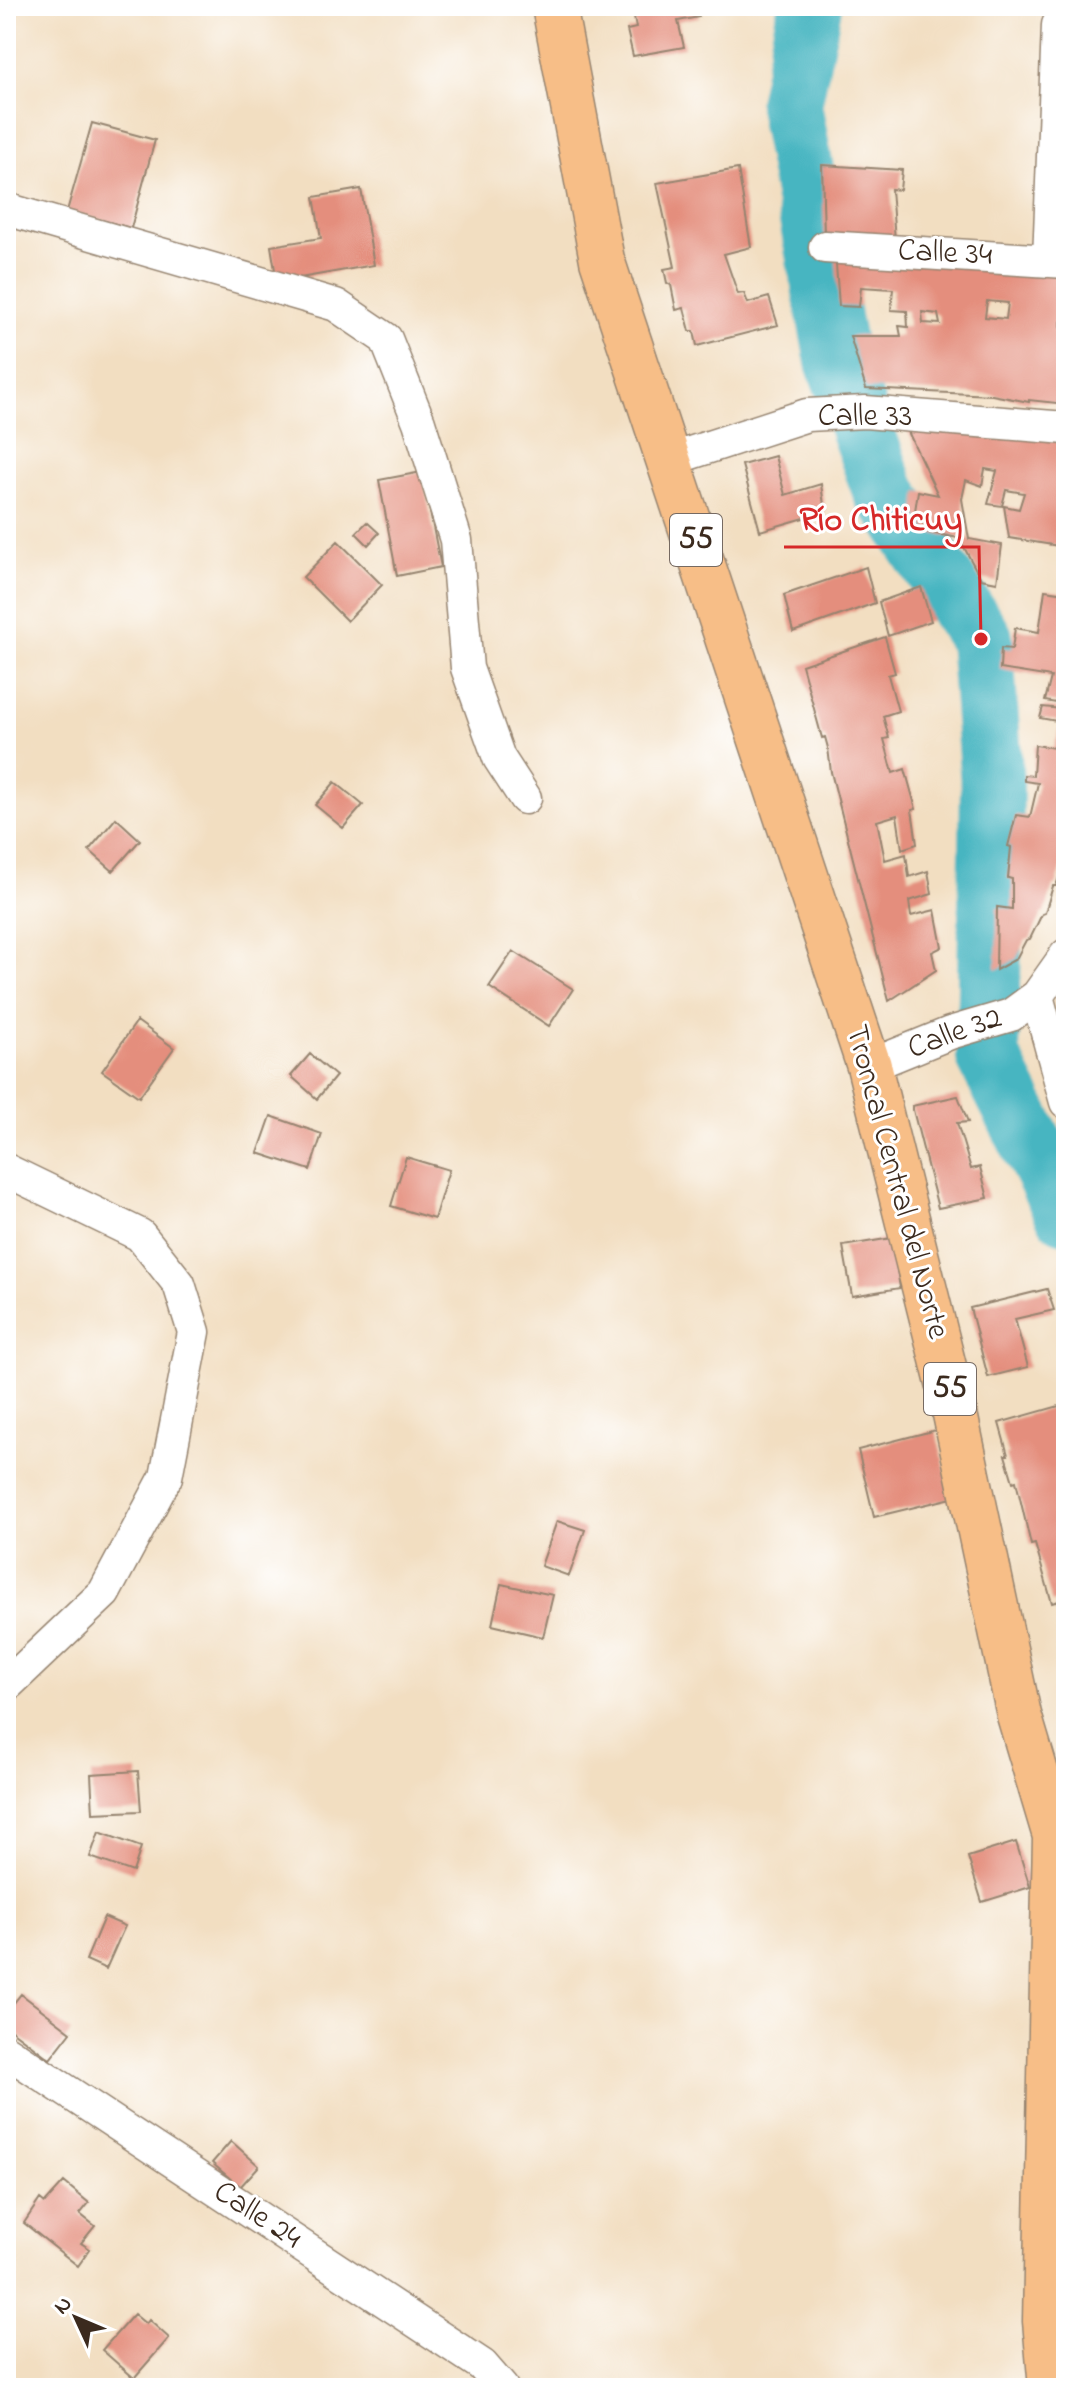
<svg xmlns="http://www.w3.org/2000/svg" width="1072" height="2394" viewBox="0 0 1072 2394" font-family="'Indie Flower',sans-serif">
  <style>
    .lines { fill: none; stroke-linecap: round; stroke-linejoin: round }
    .river { stroke: #47b5c1; stroke-width: 64 }
    .building { fill: #e48e7d; fill-rule: evenodd }
    .minor-casing { stroke: #968470; stroke-width: 35 }
    .trunk-casing { stroke: #968470; stroke-width: 47 }
    .minor { stroke: #fff; stroke-width: 32 }
    .trunk { stroke: #f7be87; stroke-width: 44 }
    .labels { text-anchor: middle; dominant-baseline: central; stroke-width: 6; stroke-linejoin: round; paint-order: stroke }
    .shield { fill: #fff; stroke: #766a62; stroke-width: 2 }
    .shield-label { font-size: 30px; font-weight: bold; fill: #3b2a1e }
    .street-label { font-size: 32px; fill: #3b2a1e; stroke: #fff }
    .leader { fill: none; stroke: #d62828; stroke-width: 3 }
    .callout-dot { fill: #d62828; stroke: #fff; stroke-width: 3 }
    .callout-label { font-size: 34px; text-anchor: middle; font-weight: bold; fill: #d62828; stroke: #fff; stroke-width: 6; stroke-linejoin: round; paint-order: stroke }
  </style>
  <rect width="100%" height="100%" fill="#fff"/>
  <filter id="ink" filterUnits="userSpaceOnUse"><feTurbulence type="fractalNoise" baseFrequency=".0125" numOctaves="2"/><feDisplacementMap in="SourceGraphic" scale="16" xChannelSelector="R" yChannelSelector="G"/><feConvolveMatrix kernelMatrix="1 2 1 2 8 2 1 2 1" color-interpolation-filters="sRGB"/></filter>
  <filter id="wash" filterUnits="userSpaceOnUse"><feTurbulence type="fractalNoise" baseFrequency=".006" numOctaves="4" result="noise"/><feDisplacementMap in="SourceGraphic" scale="32" xChannelSelector="R" yChannelSelector="G"/><feGaussianBlur stdDeviation="1.8" result="paint"/><feColorMatrix in="noise" values="0 0 0 0 0 0 0 0 0 0 0 0 0 0 0 0 0 1.4 0 .05"/><feComposite in="paint" operator="in"/></filter>
  <g filter="url(#wash)">
    <rect width="100%" height="100%" fill="#f2dec1"/>
    <g class="lines">
      <!-- river -->
      <path class="river" d="M810 6 790 105 837 361 884 490 981 639 992 784 988 1056 1066 1212"/>
    </g>
    <g id="blocks">
      <!-- building -->
      <path class="building" d="M632 6H697L699 17 678 21 684 47 633 56 627 30 636 28Z
        M92 123 155 140 131 228 67 211Z
        M822 165 902 170 900 190 891 189 895 240 824 235Z
        M738 169 751 247 724 254 738 294 744 293 748 303 769 297 778 325 697 346 694 331H690L684 308 676 310 671 285 667 283 664 269 675 267 657 183Z
        M361 189 374 265 277 282 271 246 321 238 314 197Z
        M835 251 1066 268V323L1061 322V341H1066V404L1029 400V402L992 395 866 389 850 336H901L899 326 908 327 907 311 891 310 893 289 861 287 859 307 839 306ZM987 301 1008 303 1006 319 985 317ZM922 312 938 314 940 324 923 323Z
        M903 421 1066 440V517L1062 516 1059 546 1009 538 1004 506 1019 509 1024 493 1006 490 1002 506 988 504 997 471 985 469 982 486 966 480 962 499 969 539 1002 545 997 582 981 579 959 538 930 533 915 511 918 491 938 495Z
        M775 456 785 495 821 484 825 512 760 531 742 465Z
        M422 472 441 567 397 576 379 480Z
        M367 522 379 533 368 545 356 533Z
        M338 541 382 585 347 621 303 577Z
        M866 567 875 603 793 632 784 595Z
        M921 587 931 621 888 636 879 602Z
        M1045 590 1066 593V856L1056 886H1053L1045 913 1042 914 1030 939 1026 940 1016 959 996 970 997 907 1012 909V879L1008 878 1011 847 1008 846 1016 815 1030 817 1038 783 1024 781V775L1033 776 1035 745 1054 748 1062 722 1040 718 1043 707 1061 709 1062 704 1045 701 1051 677 1000 669 1001 648 1012 649 1015 628 1039 632Z
        M885 637 895 673 888 675 898 711 883 716 889 738 884 739 893 773 905 769 916 809 912 810 917 844 902 849 897 815 877 821 885 860 906 854 909 877 928 871 932 894 909 901 911 916 935 910 942 947 932 952 936 970 889 1001 831 772 828 748 825 737 822 738 802 665Z
        M335 782 363 805 343 828 315 805Z
        M116 818 140 840 113 871 89 850Z
        M513 951 573 989 549 1026 489 987Z
        M137 1021 174 1048 139 1097 102 1071Z
        M310 1054 336 1076 317 1099 291 1076Z
        M958 1096 968 1122 957 1123 971 1169 980 1167 988 1198 938 1208 912 1106Z
        M271 1116 322 1134 310 1170 258 1153Z
        M406 1157 449 1170 434 1219 391 1206Z
        M892 1238 900 1288 852 1296 843 1246Z
        M1047 1289 1054 1310 1015 1319 1028 1367 988 1377 970 1308Z
        M1066 1404V1599L1052 1603 1035 1544 1031 1545 1016 1481 1013 1482 1005 1455H1008L999 1423Z
        M936 1430 952 1498 874 1517 858 1450Z
        M557 1521 585 1530 569 1576 541 1566Z
        M501 1584 553 1595 543 1637 492 1625Z
        M138 1771 141 1811 93 1813 91 1774Z
        M99 1832 141 1847 133 1872 90 1857Z
        M1016 1842 1030 1887 982 1902 968 1857Z
        M104 1917 125 1926 106 1969 86 1960Z
        M21 1994 71 2032 50 2059 6 2026V2013Z
        M231 2141 259 2166 240 2187 212 2163Z
        M64 2182 89 2203 80 2214 95 2226 81 2243 90 2249 78 2266 24 2223 40 2199 45 2203Z
        M134 2314 146 2324 149 2320 169 2338 134 2378 102 2350Z"/>
    </g>
  </g>
  <g filter="url(#ink)">
    <use href="#blocks" fill-opacity="0" stroke="#968470" stroke-width="2"/>
    <g class="lines">
      <!-- minor casing -->
      <g class="minor-casing">
        <path id="minor" d="M6 209 336 305 386 339 419 422 456 540 467 668 499 758 525 798
          M825 247 1066 262
          M1049 260 1058 25 1066 26
          M669 460 807 415 865 412 1066 428
          M1037 996 1066 1102
          M869 1066 950 1033 1011 1015 1037 996 1066 955
          M6 1170 140 1235 179 1284 194 1332 166 1477 104 1593 6 1686
          M6 2051 482 2365 502 2388"/>
      </g>
      <!-- trunk casing -->
      <g class="trunk-casing">
        <path id="trunk" d="M554 6 602 260 869 1066 951 1395 1019 1715 1055 1836 1045 2321 1051 2388"/>
      </g>
      <!-- minor -->
      <use href="#minor" class="minor"/>
      <!-- trunk -->
      <use href="#trunk" class="trunk"/>
    </g>
  </g>
  <g class="labels">
    <!-- shield labels -->
    <g class="shield">
      <rect x="670" y="514" width="52" height="52" rx="6"/>
      <rect x="924" y="1363" width="52" height="52" rx="6"/>
    </g>
    <g class="shield-label">
      <text x="696" y="540">55</text>
      <text x="950" y="1389">55</text>
    </g>
    <!-- street labels -->
    <g class="street-label">
      <text transform="translate(945 254) rotate(3)">Calle 34</text>
      <text x="865" y="417">Calle 33</text>
      <text transform="translate(955 1034) rotate(-20)">Calle 32</text>
      <text transform="translate(896 1182) rotate(75)">Troncal Central del Norte</text>
      <text transform="translate(257 2216) rotate(33)">Calle 24</text>
    </g>
  </g>
  <!-- callouts -->
  <path class="leader" d="M981 639L979 547H784"/>
  <circle class="callout-dot" cx="981" cy="639" r="8"/>
  <g class="callout-label">
    <text x="881" y="530">Río Chiticuy</text>
  </g>
  <!-- margin -->
  <rect width="1072" height="2394" fill="none" stroke="#fff" stroke-width="32"/>
  <!-- north arrow -->
  <g transform="translate(76 2318) rotate(314)" stroke="#ffffff" stroke-width="6" paint-order="stroke">
  <path d="M0-6L14 30L0 20L-14 30Z" fill="#3b2a1e"/>
  <text y="-12" font-size="22" font-weight="bold" text-anchor="middle" fill="#3b2a1e">N</text>
  </g>
</svg>
